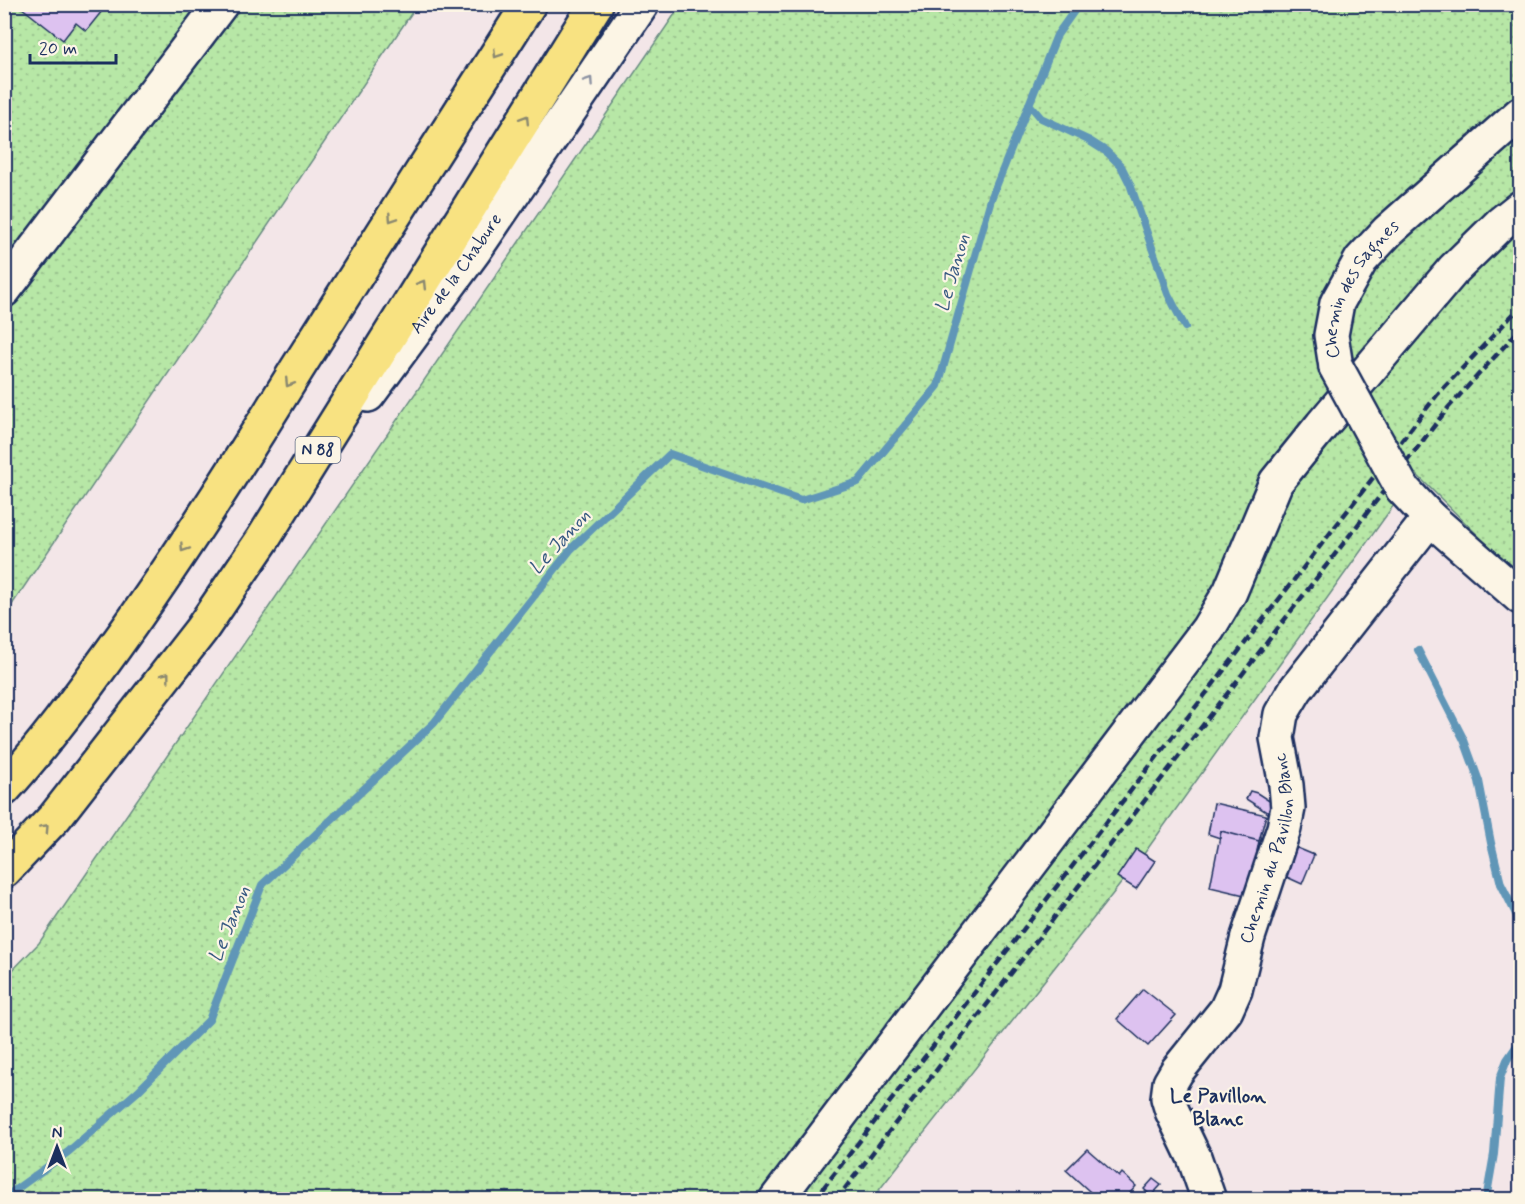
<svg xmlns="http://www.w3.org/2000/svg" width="1525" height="1204" viewBox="0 0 1525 1204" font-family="Mynerve,sans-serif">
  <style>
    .grass { fill: url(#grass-dots); stroke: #698b82; stroke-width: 1.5 }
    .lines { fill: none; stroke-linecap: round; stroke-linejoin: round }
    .stream { stroke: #6196b7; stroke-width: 8 }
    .building { fill: #ddc2f0; stroke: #1b2f5e; stroke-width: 1.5 }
    .minor-casing { stroke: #1b2f5e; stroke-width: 38 }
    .highway-casing { stroke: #1b2f5e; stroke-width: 38 }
    .minor { stroke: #fcf5e5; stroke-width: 33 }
    .highway { stroke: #f8e281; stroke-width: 33 }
    .rail { stroke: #1b2f5e; stroke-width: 4.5; stroke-dasharray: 9 4.5; stroke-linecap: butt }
    .minor-bridge-casing { stroke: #1b2f5e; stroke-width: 38; stroke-linecap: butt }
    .minor-bridge { stroke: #fcf5e5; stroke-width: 33 }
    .oneway { stroke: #8a8870 }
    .oneway2 { stroke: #8c92a2 }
    .labels { text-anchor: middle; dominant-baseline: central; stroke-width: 4.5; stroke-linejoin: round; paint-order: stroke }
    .shield { fill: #fcf5e5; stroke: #5e6a86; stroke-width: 1.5 }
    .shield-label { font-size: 16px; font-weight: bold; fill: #1b2f5e }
    .street-label { font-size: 18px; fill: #1b2f5e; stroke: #fcf5e5 }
    .water-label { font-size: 20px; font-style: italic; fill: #385a83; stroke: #fcf5e5 }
    .neighbourhood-label { font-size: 20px; font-weight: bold; fill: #1b2f5e; stroke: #fcf5e5 }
  </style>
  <defs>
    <pattern id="grass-dots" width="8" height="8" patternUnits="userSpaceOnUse" patternTransform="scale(1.5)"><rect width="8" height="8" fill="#b7e7a6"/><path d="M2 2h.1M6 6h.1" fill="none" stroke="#9dc691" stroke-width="1.8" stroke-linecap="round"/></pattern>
  </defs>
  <rect width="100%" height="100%" fill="#f3e6e8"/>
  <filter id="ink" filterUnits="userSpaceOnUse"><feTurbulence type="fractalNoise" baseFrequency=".0167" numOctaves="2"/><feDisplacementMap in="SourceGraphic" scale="12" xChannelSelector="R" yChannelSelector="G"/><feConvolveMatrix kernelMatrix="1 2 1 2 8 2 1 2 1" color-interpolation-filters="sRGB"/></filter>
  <g filter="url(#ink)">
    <!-- grass -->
    <path class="grass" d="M5 5H417L5 615Z
      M681 5H1520V577L1416 474 1141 858 872 1199H5L4 979 39 943Z"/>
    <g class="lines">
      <!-- stream -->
      <path class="stream" d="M1029 104 1041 118 1088 140 1107 152 1121 166 1130 184 1168 294 1185 327
        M1418 650 1464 740 1479 781 1491 843 1501 884 1520 922
        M4 1198 68 1152 138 1091 209 1020 262 885 434 723 571 549 670 454 801 500 858 482 938 386 991 199 1057 35 1079 4
        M1486 1200 1494 1154 1500 1078 1507 1060 1520 1041"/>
    </g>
    <!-- building -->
    <path class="building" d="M17 4H103L106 6 86 31 76 23 63 40Z
      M1250 791 1257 793 1274 804 1268 813 1246 799Z
      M1214 803 1266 815 1259 841 1221 831 1220 838 1208 834Z
      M1221 831 1259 841 1257 851 1265 854 1253 897 1210 887Z
      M1290 845 1314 855 1302 884 1278 873Z
      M1136 849 1155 861 1136 889 1117 877Z
      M1143 989 1176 1015 1148 1046 1117 1019Z
      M1087 1149 1119 1177 1122 1173 1136 1186 1124 1200H1099L1066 1170Z
      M1153 1179 1161 1185 1151 1196 1144 1189Z"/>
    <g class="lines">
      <!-- minor casing -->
      <g class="minor-casing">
        <g id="minor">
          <path d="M4 290 221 4"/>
          <path id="s1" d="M1336 367 1331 335 1337 303 1361 260 1388 231 1520 114"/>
          <path id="s2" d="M368 395 474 251 642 4"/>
          <path d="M1402 488 1430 518 1520 597"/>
          <path d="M776 1200 1208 629 1230 592 1276 482 1322 425 1454 269 1500 224 1520 208"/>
          <path id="s3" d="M1209 1200 1194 1157 1172 1111 1168 1098 1170 1083 1177 1071 1226 1010 1235 990 1248 937 1284 828 1288 808 1286 785 1277 738 1281 714 1296 689 1430 518"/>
        </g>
      </g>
      <!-- highway casing -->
      <g class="highway-casing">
        <path id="highway" d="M4 789C43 746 78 698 112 651 178 560 238 465 297 369 374 247 451 126 529 4
          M4 871 55 817 201 630 263 539 596 4"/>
      </g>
      <!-- minor -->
      <use href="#minor" class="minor"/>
      <!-- highway -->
      <use href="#highway" class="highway"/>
      <!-- rail -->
      <path class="rail" d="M814 1200 1437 395 1520 307
        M836 1200 1448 408 1520 329"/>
      <!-- minor-bridge casing -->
      <g class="minor-bridge-casing">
        <path id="minor-bridge" d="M1336 367 1402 488"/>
      </g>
      <!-- minor-bridge -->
      <use href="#minor-bridge" class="minor-bridge"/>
    </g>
    <!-- one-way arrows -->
    <defs><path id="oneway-chevron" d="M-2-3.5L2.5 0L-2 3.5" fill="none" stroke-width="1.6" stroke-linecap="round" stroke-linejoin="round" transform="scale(1.5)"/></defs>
    <g class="oneway">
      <use href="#oneway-chevron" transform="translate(497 54) rotate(123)"/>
      <use href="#oneway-chevron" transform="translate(525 119) rotate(-58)"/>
      <use href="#oneway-chevron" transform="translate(392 218) rotate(123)"/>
      <use href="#oneway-chevron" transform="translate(422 284) rotate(-58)"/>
      <use href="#oneway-chevron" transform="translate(289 383) rotate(122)"/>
      <use href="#oneway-chevron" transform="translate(184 548) rotate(124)"/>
      <use href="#oneway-chevron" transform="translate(166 676) rotate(-52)"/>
      <use href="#oneway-chevron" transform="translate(45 828) rotate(-47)"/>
    </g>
    <use class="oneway2" href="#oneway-chevron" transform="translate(589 81) rotate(-56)"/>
  </g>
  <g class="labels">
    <!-- shield labels -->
    <rect class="shield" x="295.5" y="437" width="45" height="26" rx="4.5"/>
    <g class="shield-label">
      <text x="318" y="450">N 88</text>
    </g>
    <!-- street labels -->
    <g class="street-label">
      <text stroke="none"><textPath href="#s2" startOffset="150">Aire de la Chabure</textPath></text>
      <text stroke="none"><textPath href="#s1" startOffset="87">Chemin des Sagnes</textPath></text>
      <text stroke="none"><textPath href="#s3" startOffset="386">Chemin du Pavillon Blanc</textPath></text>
    </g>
    <!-- water labels -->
    <g class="water-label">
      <text transform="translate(953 273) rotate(-74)">Le Janon</text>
      <text transform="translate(560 542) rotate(-48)">Le Janon</text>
      <text transform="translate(230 924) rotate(-68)">Le Janon</text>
    </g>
    <!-- neighbourhood labels -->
    <g class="neighbourhood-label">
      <text x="1218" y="1096">Le Pavillon<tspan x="1218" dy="23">Blanc</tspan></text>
    </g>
  </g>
  <!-- margin -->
  <rect width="1525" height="1204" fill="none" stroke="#fcf5e5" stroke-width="24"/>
  <rect x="12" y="12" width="1501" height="1180" fill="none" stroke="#1b2f5e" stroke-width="2" filter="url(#ink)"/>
  <!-- north arrow -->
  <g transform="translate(57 1147)" stroke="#fcf5e5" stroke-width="4.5" paint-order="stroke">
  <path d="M0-4.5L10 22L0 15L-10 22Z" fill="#1b2f5e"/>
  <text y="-9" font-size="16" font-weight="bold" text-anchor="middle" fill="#1b2f5e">N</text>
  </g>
  <!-- scale -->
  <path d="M30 54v9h86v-9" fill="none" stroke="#1b2f5e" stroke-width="3"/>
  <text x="39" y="54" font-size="18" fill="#1b2f5e" stroke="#fcf5e5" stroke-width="4.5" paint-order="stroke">20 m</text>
</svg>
